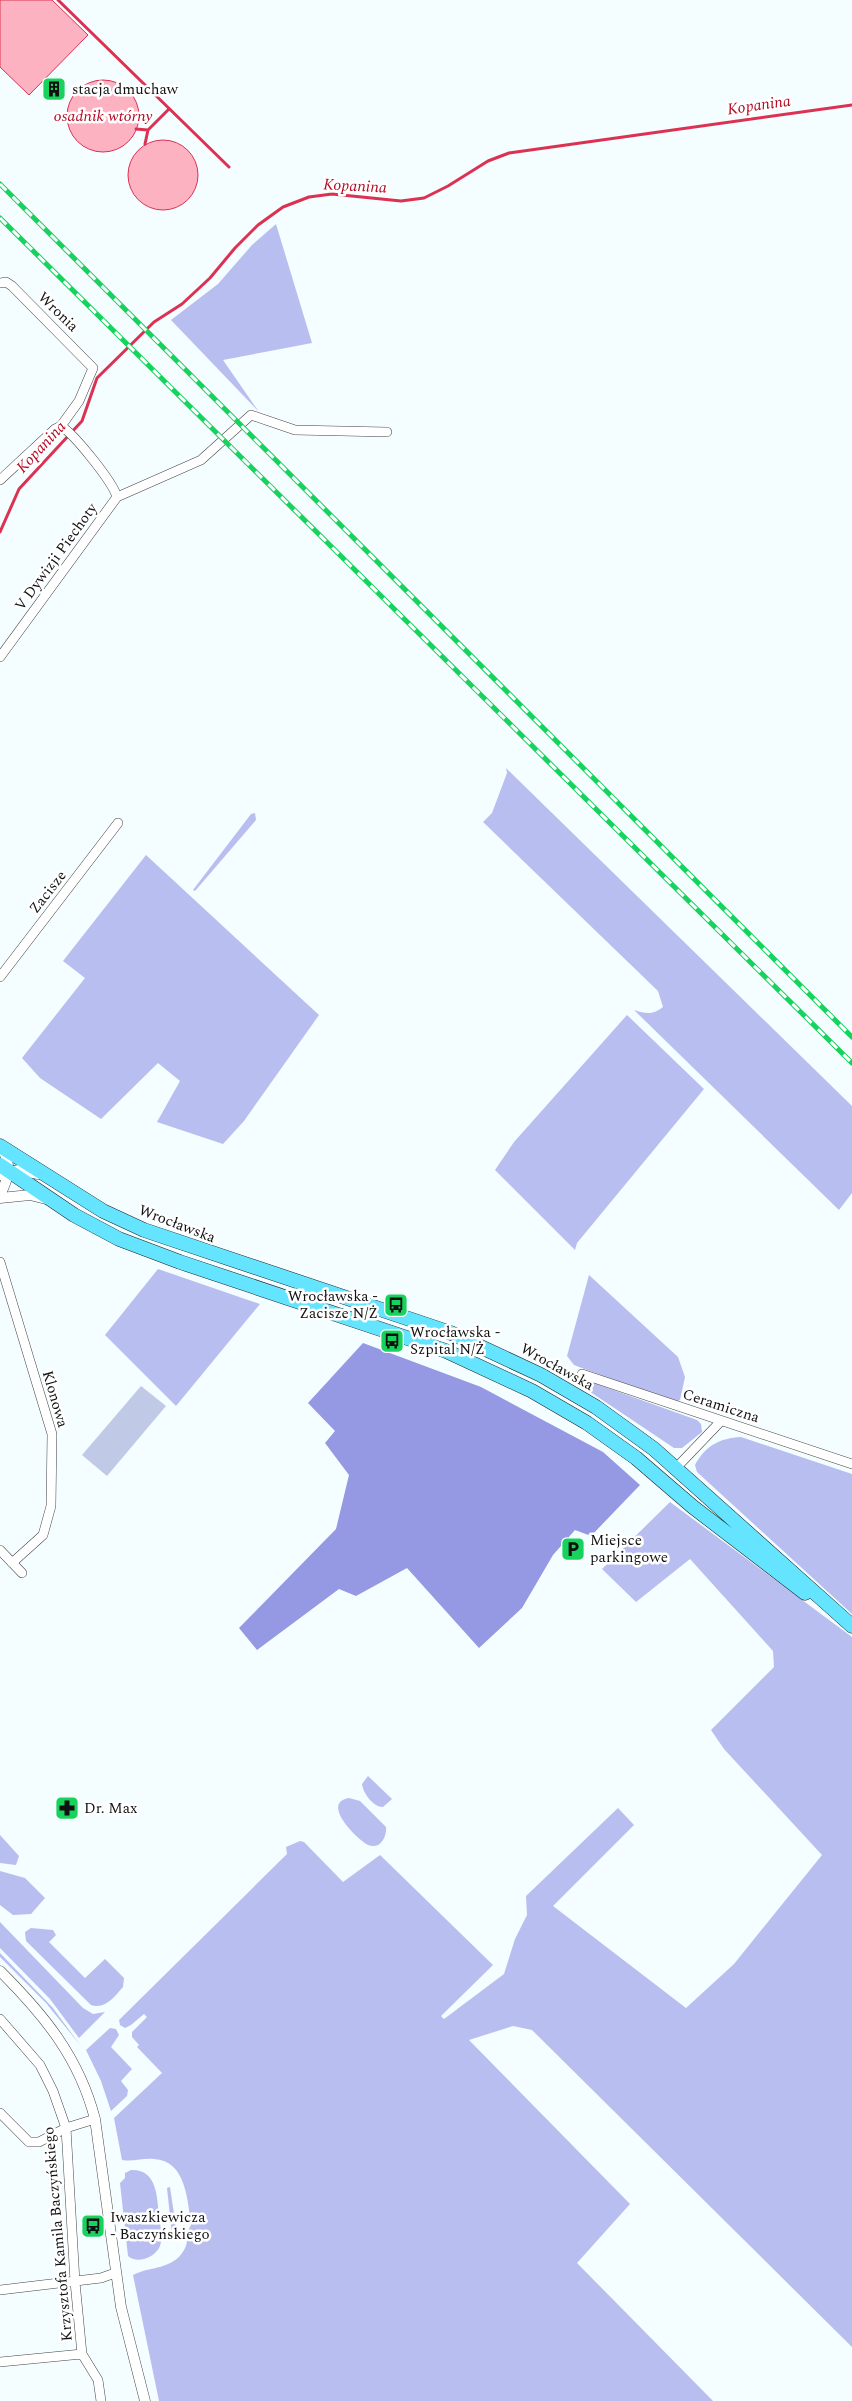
<svg xmlns="http://www.w3.org/2000/svg" width="852" height="2401" viewBox="0 0 852 2401" font-family="Spectral,serif">
  <style>
    .green { fill: #b8beef }
    .forest { fill: #9598e2 }
    .cemetery { fill: #c0cae6 }
    .water { fill: #fdb2c2; stroke: #dd3151 }
    .lines { fill: none; stroke-linecap: round; stroke-linejoin: round }
    .stream { stroke: #dd3151; stroke-width: 3 }
    .minor-casing { stroke: #444; stroke-width: 10 }
    .tertiary-casing { stroke: #444; stroke-width: 11 }
    .primary-casing { stroke: #222; stroke-width: 15 }
    .minor { stroke: #fff; stroke-width: 9 }
    .tertiary { stroke: #fff; stroke-width: 10 }
    .primary { stroke: #64e4ff; stroke-width: 14 }
    .rail-casing { stroke: #17d25c; stroke-width: 5 }
    .rail { stroke: #fff; stroke-width: 3; stroke-dasharray: 9; stroke-linecap: butt }
    .labels { text-anchor: middle; dominant-baseline: central; stroke-width: 5; stroke-linejoin: round; paint-order: stroke }
    .poi-label { font-size: 15px; fill: #111; stroke: #fff; text-anchor: start }
    .street-label { font-size: 15px; fill: #111; stroke: #fff }
    .water-label { font-size: 16px; font-style: italic; fill: #b30922; stroke: #fff }
  </style>
  <rect width="100%" height="100%" fill="#f4fdff"/>
  <!-- green -->
  <path class="green" d="M276 224 312 343 223 360 259 412 171 320 218 284 252 245Z
    M506 768 852 1106V1193L839 1210 634 1010C646 1014 653 1015 663 1007L658 991 483 822 492 813 507 773Z
    M255 813 256 820 195 891 193 890 251 814Z
    M146 855 319 1015 244 1121 223 1144 157 1122 180 1081 158 1063 101 1119 40 1078 22 1058 85 978 63 961Z
    M627 1015 704 1089 577 1243 575 1250 495 1170 514 1142Z
    M158 1269 260 1304 176 1406 105 1335Z
    M589 1275 678 1357 685 1377 680 1400 676 1402 587 1370 574 1365 567 1356Z
    M564 1367 577 1377 697 1420 701 1424 702 1432 682 1448H674L565 1375Z
    M741 1437 852 1474V1614L697 1472 695 1465C705 1446 720 1438 741 1437Z
    M670 1502 852 1637V2347L532 2030 513 2026 469 2040 630 2204 577 2263 713 2401H159L133 2275C150 2266 173 2270 184 2250 189 2242 186 2232 191 2225 188 2202 186 2160 154 2159 143 2158 133 2162 122 2160L114 2118 162 2073 137 2047 139 2045 132 2037V2032L147 2017 144 2014 131 2025 125 2028 120 2025 119 2020 287 1854 286 1847 300 1841 304 1842 343 1882 380 1855 493 1965 441 2016 444 2019 504 1974 515 1939 527 1915 526 1896 618 1808 634 1825 553 1906 686 2008 734 1964 822 1855 724 1749 711 1730 774 1667 773 1651 690 1559 636 1602 602 1569Z
    M368 1776 392 1799 383 1807C373 1807 363 1793 362 1784Z
    M349 1798 360 1801 386 1827C387 1837 380 1850 368 1845 357 1839 320 1803 349 1798Z
    M0 1835 19 1856 16 1865 0 1863Z
    M0 1871 25 1878 45 1898 31 1914 13 1915 0 1905Z
    M0 1922 83 2008 93 2014 105 2012 79 2038 50 1999 0 1948Z
    M31 1928 53 1930 56 1935 49 1942 85 1978 105 1959 124 1978 123 1987C115 1996 105 2010 91 2005L26 1941 25 1932Z
    M0 1953 53 2008 80 2045 46 2003 0 1957Z
    M110 2028 116 2029 119 2035 111 2047 132 2069 121 2081 128 2090 127 2096 111 2111 101 2081 86 2050Z
    M131 2170C157 2169 157 2196 159 2216 160 2225 163 2237 160 2246 155 2258 137 2264 128 2256L120 2183 125 2178V2173Z
    M170 2187 177 2234 175 2237 172 2235 167 2188Z"/>
  <!-- forest -->
  <path class="forest" d="M363 1343 481 1387 603 1452 640 1485 591 1536 575 1530 553 1555 522 1608 479 1648 407 1568 356 1596 339 1589 257 1650 239 1628 336 1529 349 1475 325 1443 335 1431 308 1403Z"/>
  <!-- cemetery -->
  <path class="cemetery" d="M141 1386 166 1406 107 1476 82 1455Z"/>
  <!-- water -->
  <path class="water" d="M0 0H52L88 35 29 95 0 67Z
    M67 116a36 36 0 1 1 72 0a36 36 0 1 1-72 0Z
    M128 175a35 35 0 1 1 70 0a35 35 0 1 1-70 0Z"/>
  <g class="lines">
    <!-- stream -->
    <path class="stream" d="M58 0 229 167
      M136 129 148 130 169 109
      M145 144 148 130
      M0 532 19 489 82 421 97 378 154 322 182 304 210 278 235 248 258 225 283 207 309 197 332 194 401 201 424 198 448 186 488 161 509 153 852 105"/>
    <!-- minor casing -->
    <g class="minor-casing">
      <path id="minor" d="M0 283 6 282 12 286 93 368 79 401 61 426
        M0 480 55 429 61 426C74 434 113 482 117 497L0 657
        M117 497 201 460 251 415 295 430 387 432
        M0 977 118 823
        M0 1262 52 1434 51 1506 43 1535 12 1563
        M582 1374 852 1464
        M676 1468 721 1421
        M0 1550 22 1573
        M0 2019 40 2065 53 2091 66 2128 75 2282 82 2354 98 2380 101 2401
        M0 2113 29 2142H39L66 2128 95 2119
        M0 2290 101 2278 115 2273
        M0 2362 82 2354"/>
    </g>
    <!-- tertiary casing -->
    <g class="tertiary-casing">
      <path id="tertiary" d="M0 1175 18 1170 38 1174
        M0 1195C9 1178 12 1164 1 1147
        M0 1198 30 1195 46 1199
        M0 1971C44 2015 79 2057 95 2119L121 2307 145 2401"/>
    </g>
    <!-- primary casing -->
    <g class="primary-casing">
      <path id="primary" d="M0 1146 103 1211 144 1230 451 1333 541 1375 596 1407 654 1449 852 1626
        M0 1165 74 1215 119 1239 180 1262 446 1351 532 1391 587 1423 636 1458 693 1507 805 1593"/>
    </g>
    <!-- minor -->
    <use href="#minor" class="minor"/>
    <!-- tertiary -->
    <use href="#tertiary" class="tertiary"/>
    <!-- primary -->
    <use href="#primary" class="primary"/>
    <!-- rail casing -->
    <g class="rail-casing">
      <path id="rail" d="M0 184 852 1037
        M0 218 852 1063"/>
    </g>
    <!-- rail -->
    <use href="#rail" class="rail"/>
  </g>
  <!-- icons -->
  <defs>
    <g id="building-square" transform="scale(1.25)"><rect x="-9" y="-9" width="18" height="18" rx="4" fill="#17d25c" stroke="#fff"/><path d="M-4-6H4V6H1V3H-1V6H-4ZM-2.5-4.3h1.7v1.8h-1.7ZM.8-4.3h1.7v1.8H.8ZM-2.5-1h1.7V.8h-1.7ZM.8-1h1.7V.8H.8Z" fill="#111"/></g>
    <g id="bus-square" transform="scale(1.25)"><rect x="-9" y="-9" width="18" height="18" rx="4" fill="#17d25c" stroke="#fff"/><path d="M-5-6H5V4H4V6H2V4H-2V6H-4V4H-5ZM-3.5-4V0h7V-4ZM-3.5 1.2v1.5H-2V1.2ZM2 1.2v1.5H3.5V1.2Z" fill="#111"/></g>
    <g id="parking-square" transform="scale(1.25)"><rect x="-9" y="-9" width="18" height="18" rx="4" fill="#17d25c" stroke="#fff"/><path d="M-3.5-5.5H1a3.5 3.5 0 0 1 0 7H-1V5.5H-3.5ZM-1-3.4V-.6H.8a1.4 1.4 0 0 0 0-2.8Z" fill="#111"/></g>
    <g id="pharmacy-square" transform="scale(1.25)"><rect x="-9" y="-9" width="18" height="18" rx="4" fill="#17d25c" stroke="#fff"/><path d="M-2-6h4v4h4v4h-4v4h-4v-4h-4v-4h4Z" fill="#111"/></g>
  </defs>
  <g fill-rule="evenodd">
    <use href="#building-square" x="54" y="89"/>
    <use href="#bus-square" x="396" y="1305"/>
    <use href="#bus-square" x="392" y="1341"/>
    <use href="#parking-square" x="573" y="1549"/>
    <use href="#pharmacy-square" x="67" y="1808"/>
    <use href="#bus-square" x="93" y="2226"/>
  </g>
  <g class="labels">
    <!-- poi labels -->
    <g class="poi-label">
      <text x="72" y="89">stacja dmuchaw</text>
      <text x="378" y="1296" text-anchor="end">Wrocławska -<tspan x="378" dy="17">Zacisze N/Ż</tspan></text>
      <text x="410" y="1332">Wrocławska -<tspan x="410" dy="17">Szpital N/Ż</tspan></text>
      <text x="590" y="1540">Miejsce<tspan x="590" dy="17">parkingowe</tspan></text>
      <text x="84" y="1808">Dr. Max</text>
      <text x="110" y="2217">Iwaszkiewicza<tspan x="110" dy="17">- Baczyńskiego</tspan></text>
    </g>
    <!-- street labels -->
    <g class="street-label">
      <text transform="translate(58 312) rotate(44)">Wronia</text>
      <text transform="translate(56 557) rotate(-54)">V Dywizji Piechoty</text>
      <text transform="translate(48 892) rotate(-52)">Zacisze</text>
      <text transform="translate(177 1224) rotate(21)">Wrocławska</text>
      <text transform="translate(557 1367) rotate(29)">Wrocławska</text>
      <text transform="translate(55 1399) rotate(74)">Klonowa</text>
      <text transform="translate(721 1406) rotate(18)">Ceramiczna</text>
      <text transform="translate(58 2234) rotate(-95)">Krzysztofa Kamila Baczyńskiego</text>
    </g>
    <!-- water labels -->
    <g class="water-label">
      <text transform="translate(759 105) rotate(-8)">Kopanina</text>
      <text x="103" y="116">osadnik wtórny</text>
      <text transform="translate(355 186) rotate(3)">Kopanina</text>
      <text transform="translate(41 447) rotate(-47)">Kopanina</text>
    </g>
  </g>
</svg>
